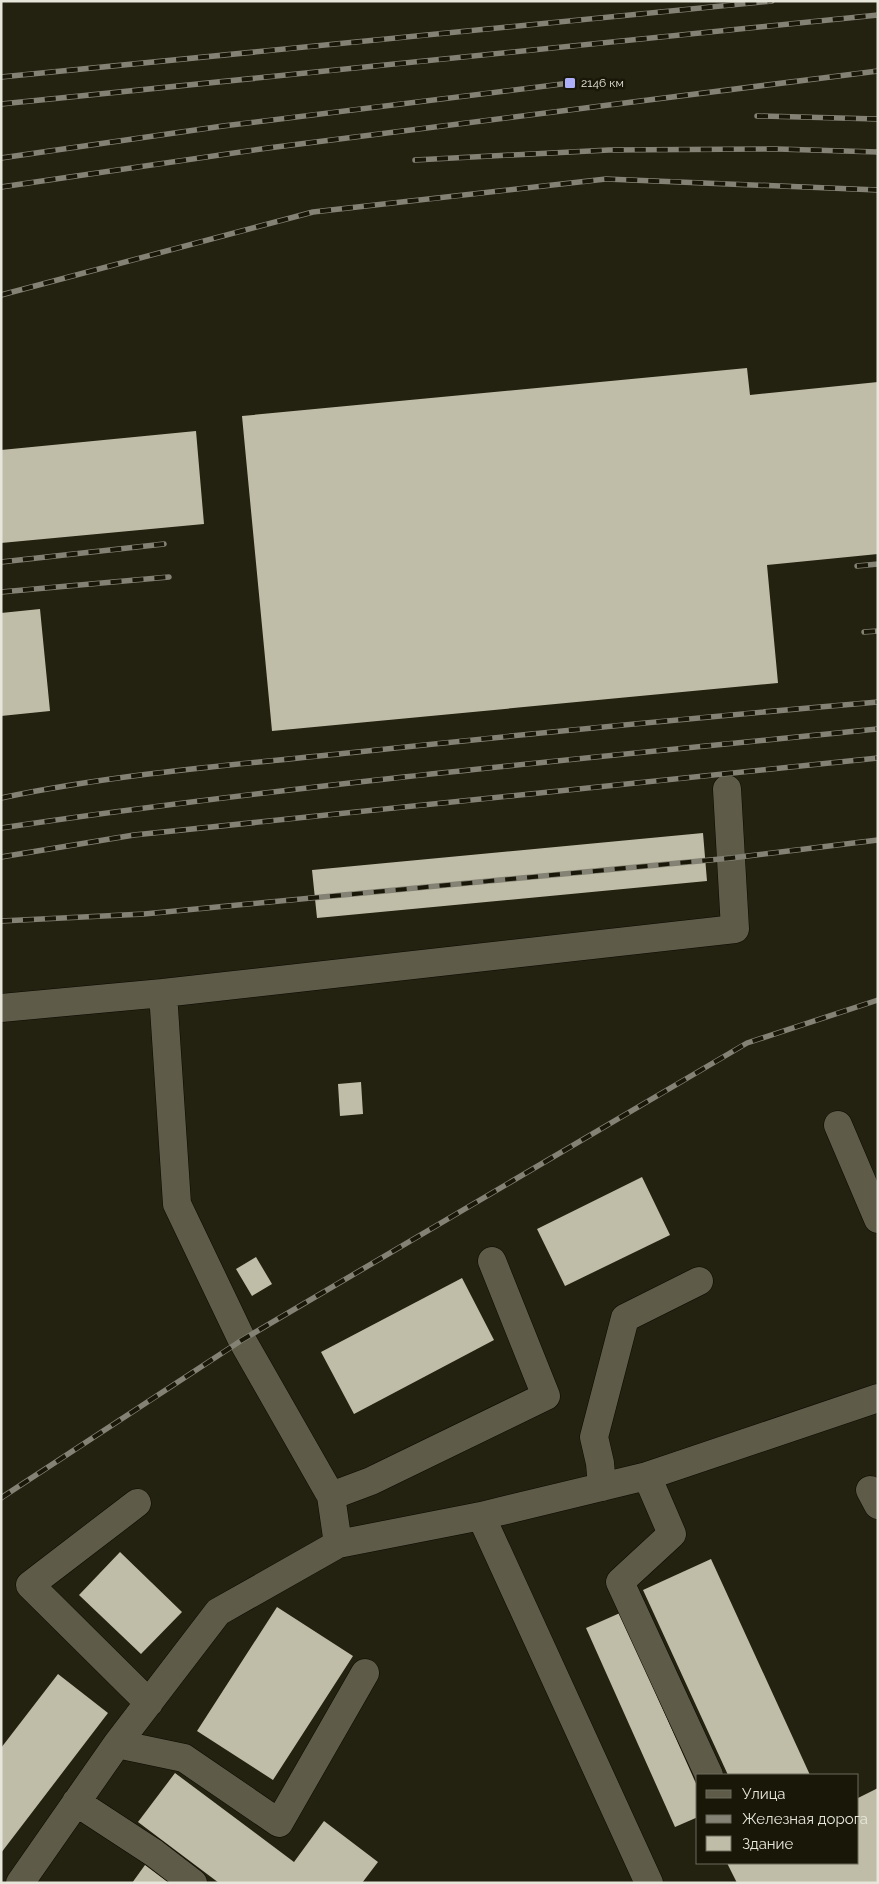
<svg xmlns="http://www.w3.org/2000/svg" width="879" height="1884" viewBox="0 0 879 1884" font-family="Raleway,sans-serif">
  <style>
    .building { fill: #bfbda8 }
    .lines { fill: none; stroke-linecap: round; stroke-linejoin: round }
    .minor-casing { stroke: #0c0a00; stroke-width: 29 }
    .minor { stroke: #5e5c49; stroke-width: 28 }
    .rail-casing { stroke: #838274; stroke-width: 5.5 }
    .rail { stroke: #191707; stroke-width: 4; stroke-dasharray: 11; stroke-linecap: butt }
    .poi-dot { fill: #adaffb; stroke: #191707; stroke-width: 2 }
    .labels { text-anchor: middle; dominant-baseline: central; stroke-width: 5; stroke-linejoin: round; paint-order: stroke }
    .poi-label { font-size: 12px; fill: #e7e6db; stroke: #191707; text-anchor: start }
  </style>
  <rect width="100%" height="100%" fill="#232110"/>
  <!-- building -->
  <path class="building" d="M747 368 750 395 878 382V554L767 565 778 683 272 731 242 416Z
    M196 431 204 524 1 543V450Z
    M40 609 50 711 1 716V613Z
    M703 833 707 881 317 918 312 870Z
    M361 1082 363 1114 340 1116 338 1084Z
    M642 1177 670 1235 565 1286 537 1229Z
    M256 1257 272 1284 252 1296 236 1269Z
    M462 1278 494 1340 354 1414 321 1352Z
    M120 1552 182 1612 141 1654 79 1595Z
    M711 1559 810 1775H728L643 1590Z
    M277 1607 353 1656 273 1780 197 1731Z
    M620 1613 698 1788V1817L675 1827 586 1628Z
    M58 1674 108 1713 1 1853V1748Z
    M175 1773 294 1862 324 1821 378 1862 362 1883H219L138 1822Z
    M878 1788V1883H737L727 1863H858V1798Z
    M145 1865 169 1883H132Z"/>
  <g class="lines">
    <!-- minor casing -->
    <g class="minor-casing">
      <path id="minor" d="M163 993 735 929 727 789
        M1 1008 163 993 177 1204 242 1340 331 1496 338 1544
        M838 1125 878 1219
        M647 1476 672 1534 620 1582 709 1775
        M602 1487 600 1463 594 1437 625 1318 699 1281
        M870 1490 878 1505
        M331 1496 371 1481 546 1396 492 1261
        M137 1503 30 1585 149 1703
        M481 1516 649 1883
        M117 1744 184 1758 279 1823 365 1673
        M76 1802 154 1853 193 1883
        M20 1883 117 1744 218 1612 338 1544 481 1516 647 1476 878 1398"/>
    </g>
    <!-- minor -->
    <use href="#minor" class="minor"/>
    <!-- rail casing -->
    <g class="rail-casing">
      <path id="rail" d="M1 77 772 1
        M1 104 878 15
        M757 116 878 119
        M1 158 223 126 570 83
        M415 160 609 150 777 149 878 152
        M1 187 268 148 878 71
        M1 295 313 212 606 179 878 190
        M1 562 164 544
        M857 566 878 564
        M1 592 169 577
        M864 632 878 631
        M1 798C115 774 232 765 348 753 525 734 701 717 878 702
        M1 828C292 785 585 758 878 729
        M1 857 134 835 878 758
        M1 921 144 914 731 858 878 840
        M1 1498 242 1340 747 1043 878 1000"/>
    </g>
    <!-- rail -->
    <use href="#rail" class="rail"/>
  </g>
  <!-- markers -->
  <rect class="poi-dot" x="564" y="77" width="12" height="12" rx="2.5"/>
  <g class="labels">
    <!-- poi labels -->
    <g class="poi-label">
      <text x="581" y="83">2146 км</text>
    </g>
  </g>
  <!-- border -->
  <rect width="879" height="1884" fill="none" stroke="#e7e6db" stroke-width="5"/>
  <!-- legend -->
  <rect x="696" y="1774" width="162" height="90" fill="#191707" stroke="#6b6a5c"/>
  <rect x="706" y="1790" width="25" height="8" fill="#5e5c49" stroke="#6b6a5c"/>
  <text x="742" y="1799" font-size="15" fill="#e7e6db">Улица</text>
  <rect x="706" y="1815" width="25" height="8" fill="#838274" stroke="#6b6a5c"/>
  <text x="742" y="1824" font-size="15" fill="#e7e6db">Железная дорога</text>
  <rect x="706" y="1836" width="25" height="15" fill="#bfbda8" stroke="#6b6a5c"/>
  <text x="742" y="1849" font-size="15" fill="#e7e6db">Здание</text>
</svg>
